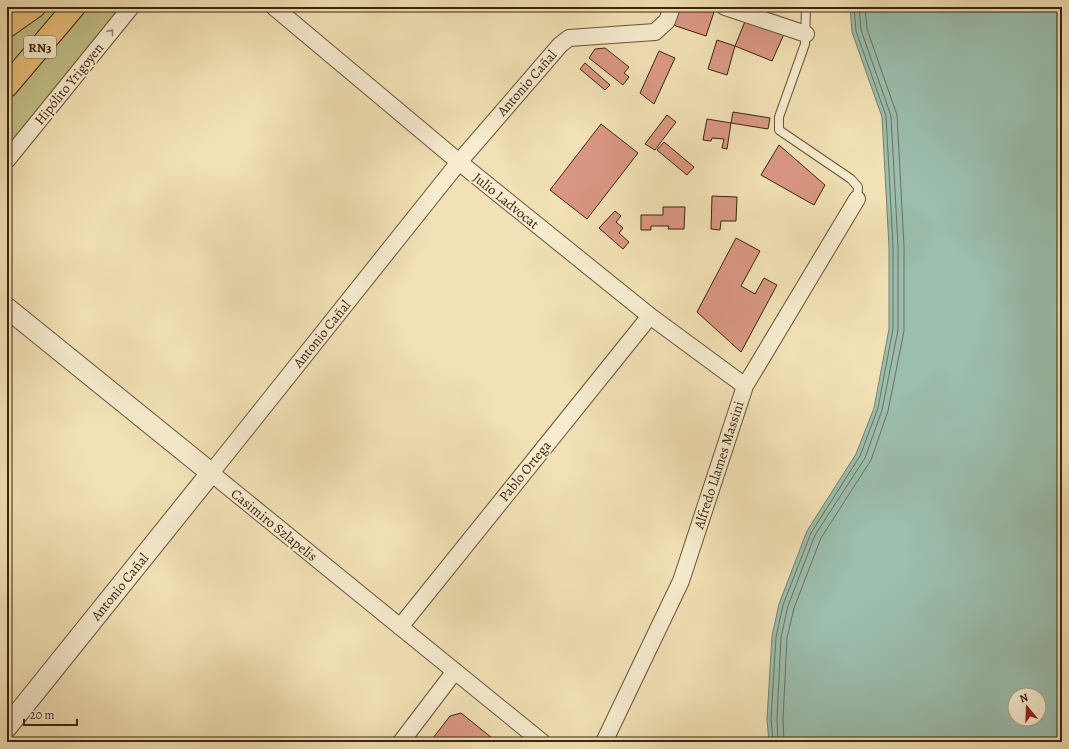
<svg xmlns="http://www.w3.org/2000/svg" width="1069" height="749" viewBox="0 0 1069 749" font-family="Alegreya,serif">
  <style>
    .green { fill: #c3c088; stroke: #7f724a }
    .water { fill: #9bbeae; stroke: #75806d; fill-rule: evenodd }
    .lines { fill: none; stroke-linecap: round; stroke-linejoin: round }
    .shore { stroke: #6b715d; stroke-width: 1 }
    .building { fill: #da9884; stroke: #3b240c }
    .service-casing { stroke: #695336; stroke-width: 10 }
    .minor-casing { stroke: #695336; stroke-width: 18 }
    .tertiary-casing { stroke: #695336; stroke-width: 22 }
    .trunk-casing { stroke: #3b240c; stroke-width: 24 }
    .service { stroke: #f7ecd0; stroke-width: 8 }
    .minor { stroke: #f7ecd0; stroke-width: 16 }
    .tertiary { stroke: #f7ecd0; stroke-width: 20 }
    .trunk { stroke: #e9c07b; stroke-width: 22 }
    .oneway { stroke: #99886e }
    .labels { text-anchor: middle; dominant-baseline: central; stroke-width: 3.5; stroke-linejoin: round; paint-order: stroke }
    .shield { fill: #f7ecd0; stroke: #736047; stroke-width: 1 }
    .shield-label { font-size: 13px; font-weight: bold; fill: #3b240c }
    .street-label { font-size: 14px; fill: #3b240c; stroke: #f7ecd0 }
  </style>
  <rect width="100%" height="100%" fill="#f2e1b6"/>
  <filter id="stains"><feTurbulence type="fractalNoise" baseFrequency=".005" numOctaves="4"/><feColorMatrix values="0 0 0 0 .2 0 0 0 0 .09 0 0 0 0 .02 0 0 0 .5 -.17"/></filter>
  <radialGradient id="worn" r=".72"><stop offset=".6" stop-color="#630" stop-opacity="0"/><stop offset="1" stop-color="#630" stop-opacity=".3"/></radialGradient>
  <!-- green -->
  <path class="green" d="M16 7H131L7 160V18Z"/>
  <!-- water -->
  <path class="water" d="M850 7H1062V742H769L767 719 772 636 779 604 807 531 856 454 874 408 889 329V247L882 117 852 32ZM1015 695H1039V719H1015Z"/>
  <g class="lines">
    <!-- shore -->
    <path class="shore" d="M773 742 771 719 776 637 783 605 811 533 860 456 878 408 893 329V246L886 116 856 31 854 7
      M778 742 777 719 781 637 788 606 815 535 865 458 882 410 898 330V246L891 116 861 30 859 7
      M784 742 783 719 787 638 794 608 821 538 871 460 888 411 904 331V246L897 115 867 29 865 7"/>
  </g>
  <!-- building -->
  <path class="building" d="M679 7H700L714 12 706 36 673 25Z
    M746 19 784 34 772 61 735 46Z
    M717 40 735 46 727 75 708 69Z
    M605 48 629 67 624 73 629 77 623 85 589 58 595 49Z
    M659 51 675 58 654 104 640 93Z
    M585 63 610 85 605 90 580 69Z
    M733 112 770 118 768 129 731 123Z
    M667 115 676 122 655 150 645 144Z
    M707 119 731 123 727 149 722 148 724 139 712 138 711 141 703 140Z
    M601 124 638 153 587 219 550 190Z
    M664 142 694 167 687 175 657 150Z
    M779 145 825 185 814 205 761 175Z
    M712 196 737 197 736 221H721L720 230 711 229Z
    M663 207H685L684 229H668L669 226H651V230H641V215H663Z
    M615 211 621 216 616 222 623 228 619 233 629 242 623 249 599 228Z
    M736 238 760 251 741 286 755 294 764 278 777 285 741 352 697 312Z
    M461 713 497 742H430L450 716Z"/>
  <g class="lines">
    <!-- service casing -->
    <g class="service-casing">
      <path id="service" d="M806 7 805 44 779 117V130L851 179 858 187 857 199"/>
    </g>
    <!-- minor casing -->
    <g class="minor-casing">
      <path id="minor" d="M274 7 459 162 650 316 745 386
        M725 7 806 34
        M7 160 131 7
        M400 627 650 316
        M401 742 455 671
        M542 742 211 473 459 162 560 45 569 38 655 32 667 21 672 7
        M604 742 681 581 745 386 857 199"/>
    </g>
    <!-- tertiary casing -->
    <g class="tertiary-casing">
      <path id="tertiary" d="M7 308 211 473 7 727"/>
    </g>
    <!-- trunk casing -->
    <g class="trunk-casing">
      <path id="trunk" d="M7 26 34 7
        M7 86 74 7"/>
    </g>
    <!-- service -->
    <use href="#service" class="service"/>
    <!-- minor -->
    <use href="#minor" class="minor"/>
    <!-- tertiary -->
    <use href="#tertiary" class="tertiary"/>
    <!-- trunk -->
    <use href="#trunk" class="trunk"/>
  </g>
  <!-- one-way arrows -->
  <defs><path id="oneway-chevron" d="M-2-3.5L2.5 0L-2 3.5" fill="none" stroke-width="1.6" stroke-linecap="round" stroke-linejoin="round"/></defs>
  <use class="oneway" href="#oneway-chevron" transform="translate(111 32) rotate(-51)"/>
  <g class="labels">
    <!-- shield labels -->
    <rect class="shield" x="24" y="36" width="32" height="22" rx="3"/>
    <g class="shield-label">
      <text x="40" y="47">RN3</text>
    </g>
    <!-- street labels -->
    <g class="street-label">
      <text transform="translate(527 83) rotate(-49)">Antonio Cañal</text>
      <text transform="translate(69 84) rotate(-51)">Hipólito Yrigoyen</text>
      <text transform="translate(506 201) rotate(39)">Julio Ladvocat</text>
      <text transform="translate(322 334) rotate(-51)">Antonio Cañal</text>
      <text transform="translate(719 465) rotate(-72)">Alfredo Llames Massini</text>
      <text transform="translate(525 471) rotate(-51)">Pablo Ortega</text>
      <text transform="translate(274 525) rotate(39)">Casimiro Szlapelis</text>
      <text transform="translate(120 587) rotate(-51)">Antonio Cañal</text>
    </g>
  </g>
  <!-- margin -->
  <rect width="1069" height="749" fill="none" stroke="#f2e1b6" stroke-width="24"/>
  <rect x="8" y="8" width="1053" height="733" fill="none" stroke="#3b240c" stroke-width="2"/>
  <rect x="12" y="12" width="1045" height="725" fill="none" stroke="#3b240c"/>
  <!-- north arrow -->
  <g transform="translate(1027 707) rotate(341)"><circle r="19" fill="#f7ecd0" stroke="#ac9c82"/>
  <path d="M0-3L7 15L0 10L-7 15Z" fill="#8f2418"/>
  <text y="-6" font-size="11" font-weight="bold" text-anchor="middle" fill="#3b240c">N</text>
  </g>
  <!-- scale -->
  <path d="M24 719v6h53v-6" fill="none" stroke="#3b240c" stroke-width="2"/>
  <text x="30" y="719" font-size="12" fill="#3b240c" stroke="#f7ecd0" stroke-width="3" paint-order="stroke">20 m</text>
  <rect width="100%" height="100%" filter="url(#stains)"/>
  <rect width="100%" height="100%" fill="url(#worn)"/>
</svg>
